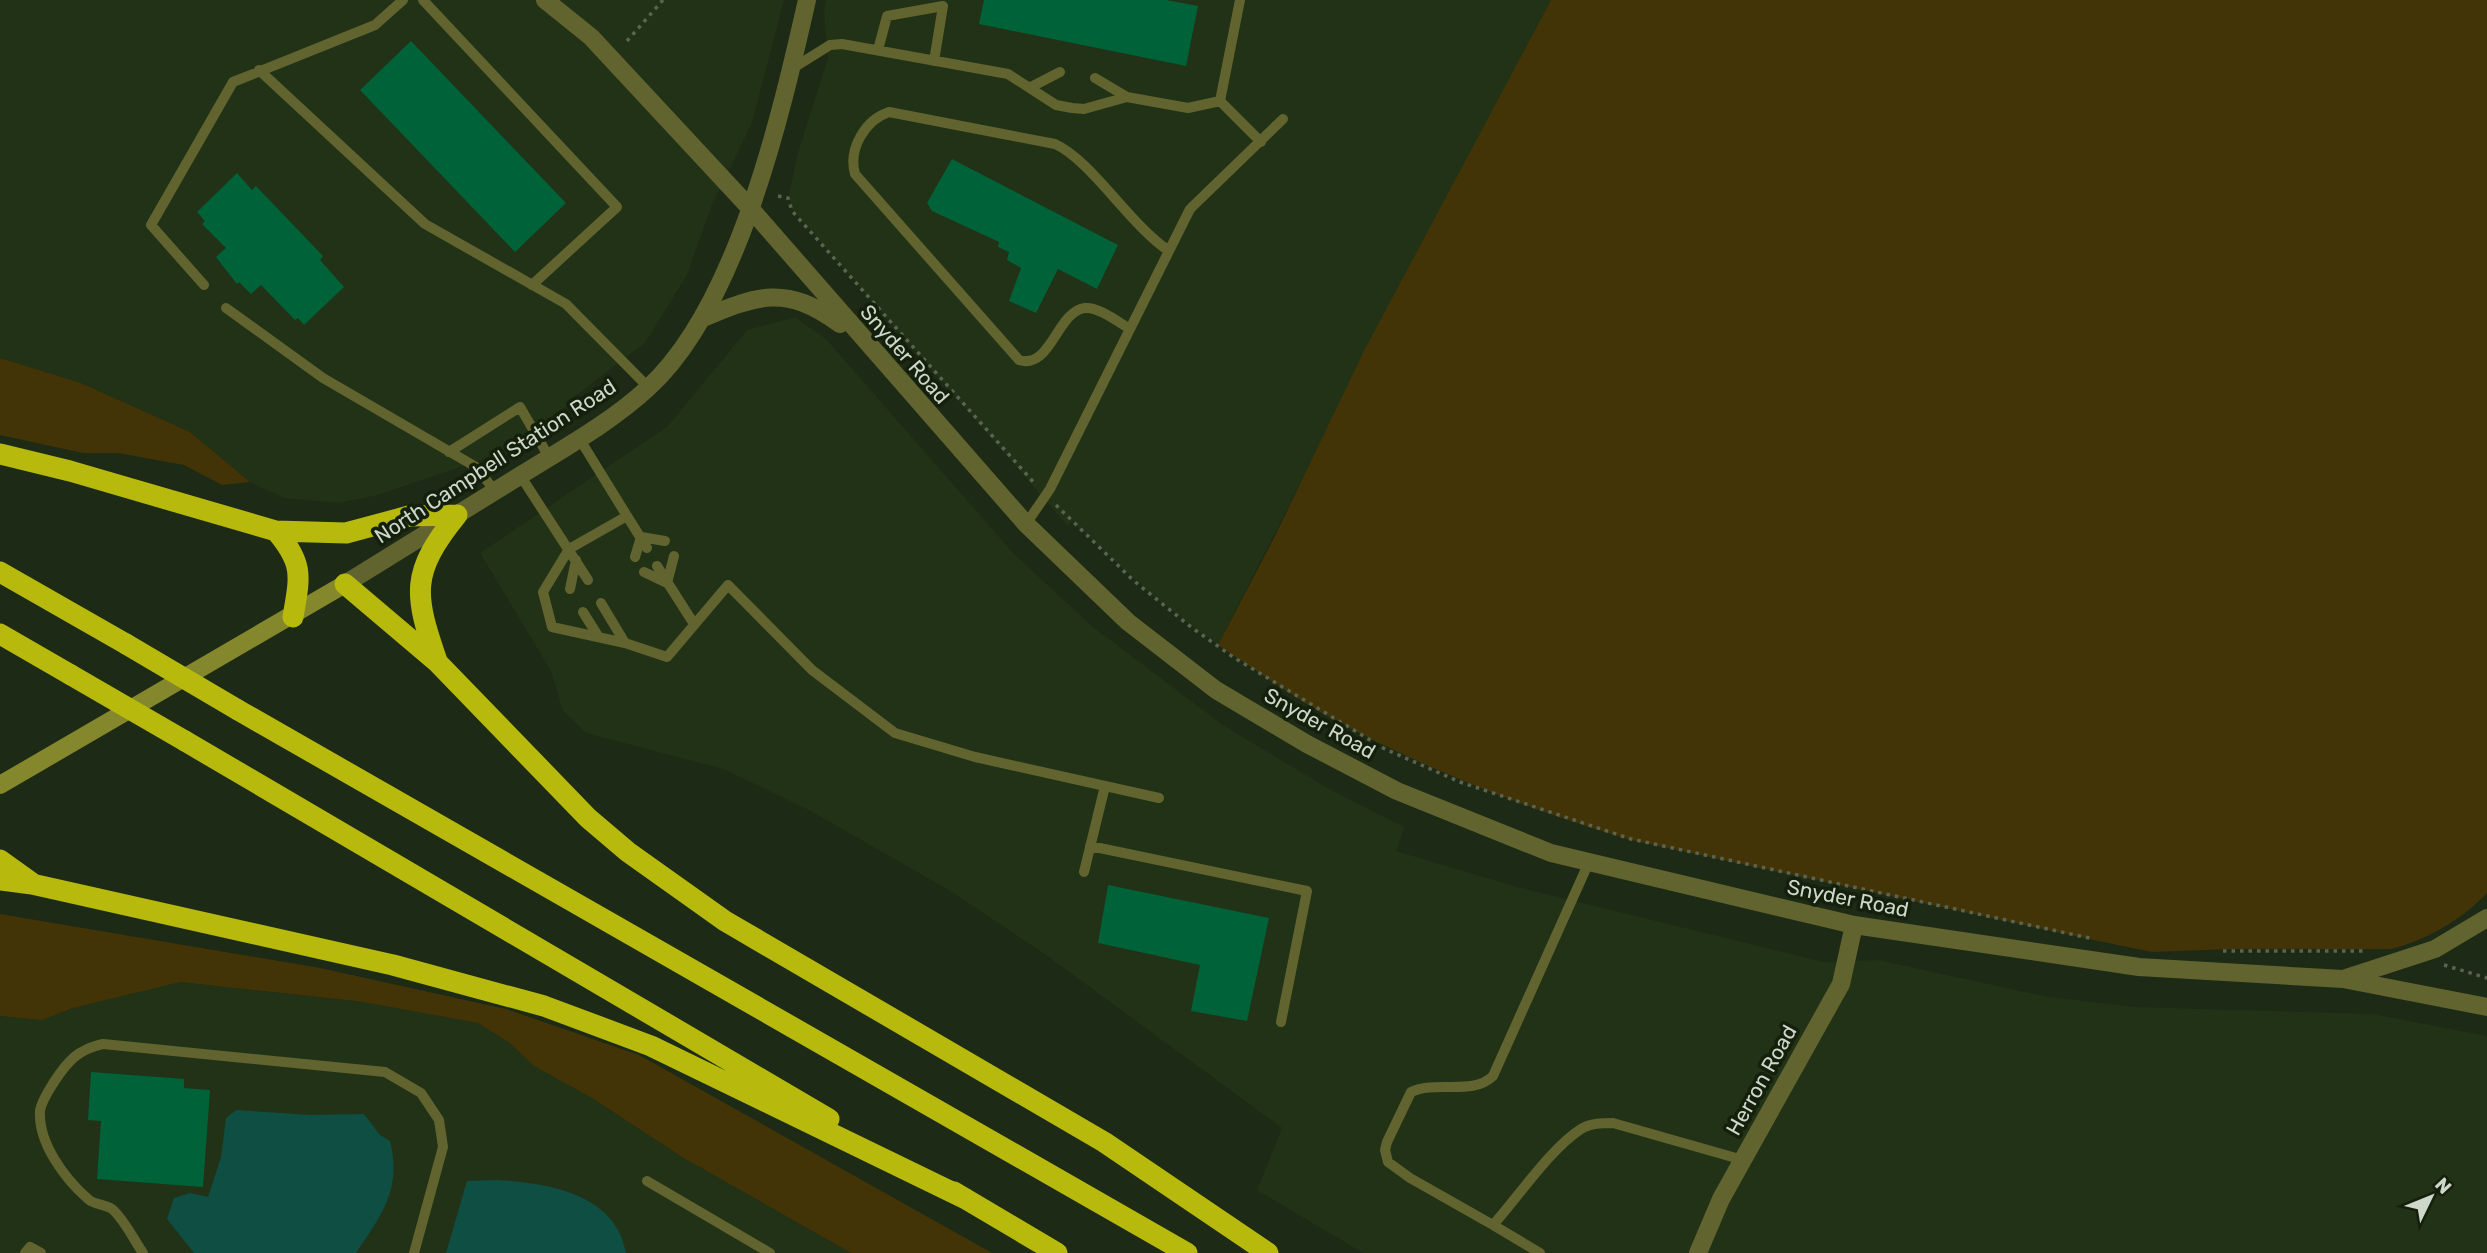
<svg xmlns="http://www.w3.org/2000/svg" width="2487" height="1253" viewBox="0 0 2487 1253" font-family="Rubik,sans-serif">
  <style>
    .built { fill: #223216 }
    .green { fill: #433407 }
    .water { fill: #0f4e43 }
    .building { fill: #006238 }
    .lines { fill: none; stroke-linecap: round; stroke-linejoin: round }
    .path { stroke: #596552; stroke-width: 3.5; stroke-dasharray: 3.5 5; stroke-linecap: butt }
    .service { stroke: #62642f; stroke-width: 10 }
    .minor { stroke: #62642f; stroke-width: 18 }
    .tertiary { stroke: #62642f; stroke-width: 18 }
    .secondary { stroke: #84872c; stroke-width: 18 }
    .motorway { stroke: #b7ba0c; stroke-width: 21 }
    .motorway-bridge { stroke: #b7ba0c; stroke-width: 21 }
    .labels { text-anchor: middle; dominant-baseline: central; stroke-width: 7; stroke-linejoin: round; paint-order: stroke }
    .street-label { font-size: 21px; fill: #ced7c9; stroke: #14200b }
  </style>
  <rect width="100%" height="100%" fill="#1d2a15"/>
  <!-- built -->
  <path class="built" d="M0 0H784L752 123 712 205 687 275 645 343 575 396 562 411 516 441 510 451 498 458 489 457 378 495 339 503 284 498 250 482 190 432 81 383 0 358Z
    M826 0H1551L1424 240 1218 645 1159 601 1072 522 1067 525 791 208 789 195 797 156 828 58 824 13Z
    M795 317 826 339 1014 554 1093 627 1223 725 1331 790 1404 827 1396 851 1517 887 1824 962 1878 960 2048 997 2137 1007 2373 1014 2487 1036V1253H1363L1257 1190 1282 1128 1046 955 952 892 809 810 723 769 586 733 563 711 551 671 480 553 668 426 747 330Z
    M179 982 357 1001 478 1023 510 1043 534 1066 592 1098 682 1157 851 1253H0V1016L42 1020 73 1008Z"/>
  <!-- green -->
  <path class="green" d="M1551 0H2487V893C2463 919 2425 941 2391 949H2230L2152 952 2089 939 1631 840C1530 810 1433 772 1340 723 1298 701 1258 671 1218 645L1276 534 1364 351Z
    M0 358 81 383 190 432 250 482 222 485 184 465 118 453H83L0 435Z
    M0 914 320 968 506 1009 639 1055 992 1253H851L682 1157 592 1098 534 1066 510 1043 478 1023 357 1001 180 982 73 1008 42 1020 0 1016Z"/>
  <!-- water -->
  <path class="water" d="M236 1110 311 1115 364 1114 380 1135 390 1141C402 1188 382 1215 356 1253H194L167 1219 174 1198 190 1193 208 1197 221 1157 226 1118Z
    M498 1180C549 1183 616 1194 626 1253H446L467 1181Z"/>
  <!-- building -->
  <path class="building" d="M984 0H1166L1198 6 1186 66 979 24Z
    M411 41 566 203 515 252 360 90Z
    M952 159 1118 245 1097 289 1058 269 1036 313 1009 301 1021 268 1007 260 1009 252 998 247 999 242 932 211 927 203Z
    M237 173 252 190 256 186 323 256 320 260 344 287 304 325 298 318 295 320 261 285 251 294 239 282 237 284 216 257 226 248 202 224 205 221 197 212Z
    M1108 885 1269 918 1247 1021 1191 1011 1200 965 1098 943Z
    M91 1072 184 1079V1088L210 1090 203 1187 97 1179 101 1121 88 1120Z"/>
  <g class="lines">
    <!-- path -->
    <path class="path" d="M627 41 663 0
      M778 196 788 198 792 211 1036 485
      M1056 505 1134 581 1191 627 1233 657 1385 749 1460 782 1631 839 2094 939
      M2223 951H2366
      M2444 965 2487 978"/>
    <!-- service -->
    <path class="service" d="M423 0 617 207 532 285
      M878 50 887 16 943 6 934 61
      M259 70 425 224 566 304 649 388
      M790 70 830 45 842 44 1008 74 1056 105 1072 108 1084 109 1127 97 1188 108 1220 101 1261 142
      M1095 78 1127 97
      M1031 87 1060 72
      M1220 101 1240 0
      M204 285 151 225 233 82 375 25 403 0
      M226 308 323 378 476 467 495 491
      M1130 329C1118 322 1099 307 1085 308 1057 311 1051 370 1019 360L855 174C848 149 865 120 889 112L1055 144C1091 160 1130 225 1169 251
      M579 438 627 516 569 549 543 592 552 627 625 643
      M449 452 520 407 549 457
      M520 475 588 580
      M627 516 647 548
      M1026 524 1050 489 1190 209 1283 119
      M635 557 641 537 665 541
      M657 566 694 624
      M644 572 667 583 674 556
      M570 589 576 560
      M601 603 625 643 667 657 728 585 812 670 895 733 975 757 1159 798
      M583 612 598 636
      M1090 846 1307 891 1281 1022
      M1589 862 1493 1076C1473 1096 1436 1080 1411 1092L1387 1142 1385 1150 1388 1162 1410 1178 1493 1225C1519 1196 1550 1149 1581 1129 1590 1123 1603 1123 1613 1123L1743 1160
      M1084 872 1105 786
      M647 1181 770 1253
      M1493 1225 1540 1253
      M25 1253 30 1247 41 1253
      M143 1253C134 1240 124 1219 112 1209 105 1204 94 1205 88 1199 65 1179 38 1143 40 1111 41 1102 49 1090 54 1082 67 1062 78 1049 103 1044L385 1072 421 1093 439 1120 443 1147 414 1253"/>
    <!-- minor -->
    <path class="minor" d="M545 0 591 37 750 208
      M1698 1253 1721 1199 1841 984 1854 925"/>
    <!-- tertiary -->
    <path class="tertiary" d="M750 208 1026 524 1128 622 1216 690 1307 744 1397 791 1551 853 1854 925 2139 967 2343 979 2487 1007
      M701 319C758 295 786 284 840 324
      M345 584C404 548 462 511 521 475 564 448 610 423 648 388 737 307 781 115 807 0
      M2346 978 2435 949 2487 918"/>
    <!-- secondary -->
    <path class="secondary" d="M0 785 345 584"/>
    <!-- motorway -->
    <path class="motorway" d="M0 454 70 471 276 531 346 533 409 516 457 515
      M276 531C304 564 300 576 293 617
      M0 572 126 644
      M345 584 437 662 588 818 628 852 725 921 1104 1142 1268 1253
      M0 634 71 675
      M437 661C414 594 410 573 457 515
      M238 710 1187 1253
      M185 741 829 1119
      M0 860 32 883
      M0 880 32 884 393 965 544 1006 651 1046 966 1199
      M954 1192 1057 1253"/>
    <!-- motorway-bridge -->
    <path class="motorway-bridge" d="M126 644 238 710
      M71 675 185 741"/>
  </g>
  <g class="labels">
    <!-- street labels -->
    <g class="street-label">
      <text transform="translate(905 354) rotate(49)">Snyder Road</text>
      <text transform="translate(495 461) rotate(-33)">North Campbell Station Road</text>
      <text transform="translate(1320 723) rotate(29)">Snyder Road</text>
      <text transform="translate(1848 898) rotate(11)">Snyder Road</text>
      <text transform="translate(1761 1080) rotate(-61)">Herron Road</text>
    </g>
  </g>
  <!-- north arrow -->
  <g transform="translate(2431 1197) rotate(47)" stroke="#14200b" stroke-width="5" paint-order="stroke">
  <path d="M0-5L12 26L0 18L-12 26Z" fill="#ced7c9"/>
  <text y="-10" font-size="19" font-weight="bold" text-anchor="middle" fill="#ced7c9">N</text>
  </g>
</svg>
